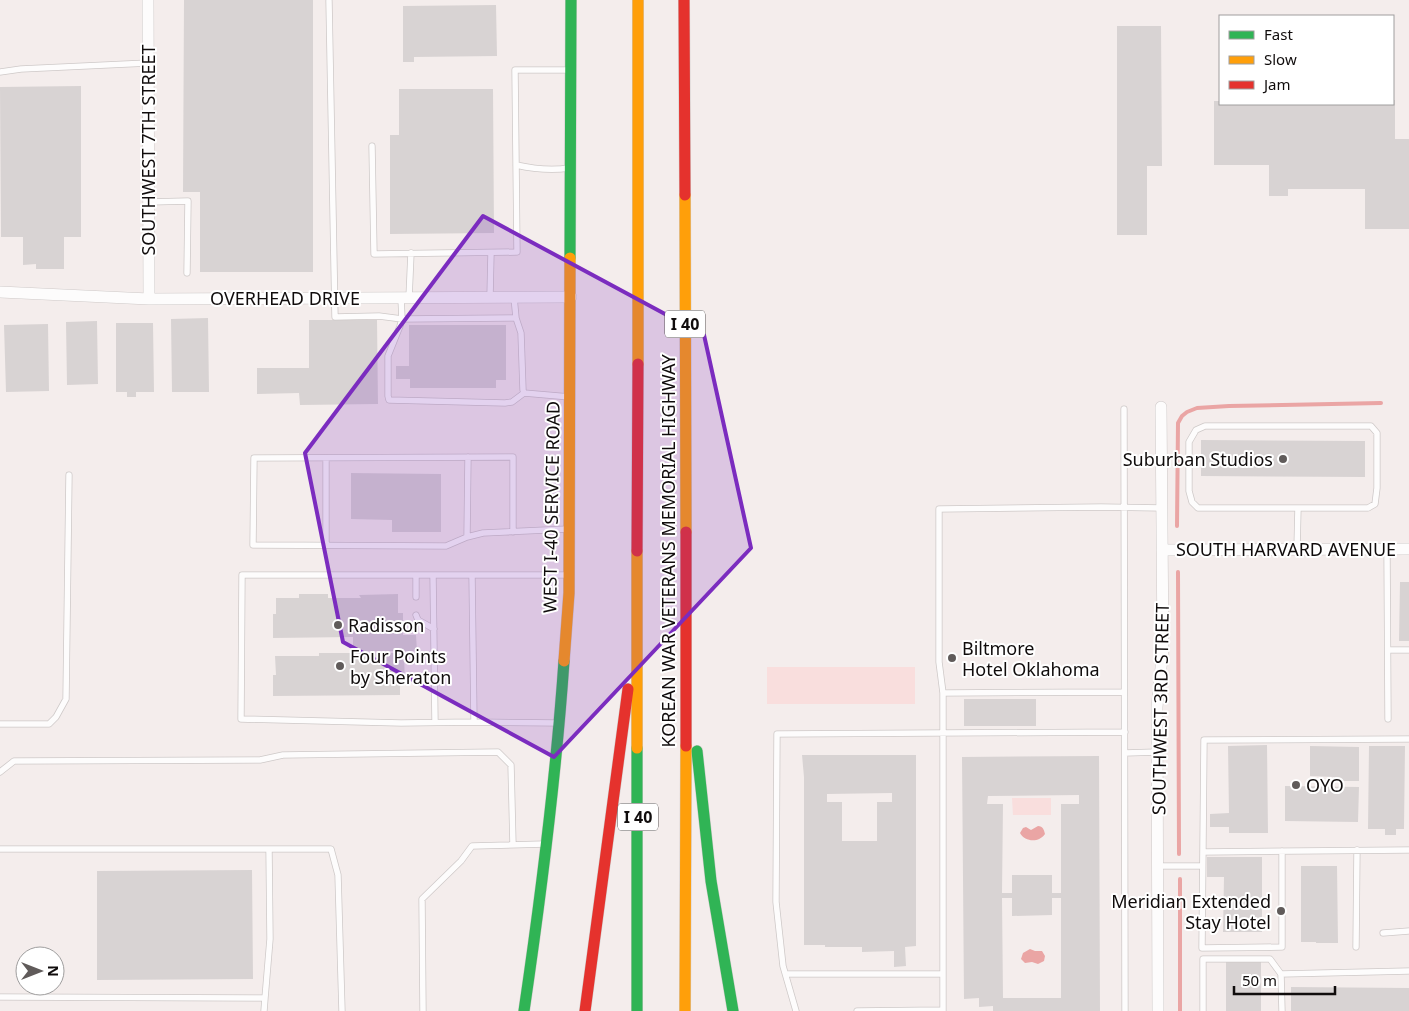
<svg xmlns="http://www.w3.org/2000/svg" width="1409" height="1011" viewBox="0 0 1409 1011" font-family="'Noto Sans',sans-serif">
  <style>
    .green { fill: #f9dedd }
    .water { fill: #eaa5a4 }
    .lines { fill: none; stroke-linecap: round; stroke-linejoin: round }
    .stream { stroke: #eaa5a4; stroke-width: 4 }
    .building { fill: #d8d3d3; fill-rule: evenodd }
    .lane-casing { stroke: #cec9c8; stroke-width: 7 }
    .street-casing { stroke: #cec9c8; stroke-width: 12 }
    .fast-casing { stroke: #cec9c8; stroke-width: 12 }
    .slow-casing { stroke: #cec9c8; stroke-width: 12 }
    .jam-casing { stroke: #cec9c8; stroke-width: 12 }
    .lane { stroke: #fdfcfc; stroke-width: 5.5 }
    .street { stroke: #fdfcfc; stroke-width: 11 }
    .fast { stroke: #30b455; stroke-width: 11 }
    .slow { stroke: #ff9f0a; stroke-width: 11 }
    .jam { stroke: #e5322d; stroke-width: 11 }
    .marked { fill: #7b2cbf; fill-opacity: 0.2; stroke: #7b2cbf; stroke-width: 4; stroke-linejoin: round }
    .poi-dot { fill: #605b5a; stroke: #fff; stroke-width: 2 }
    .labels { text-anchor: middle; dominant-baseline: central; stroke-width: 4; stroke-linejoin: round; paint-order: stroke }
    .shield { fill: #fff; stroke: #585555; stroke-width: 1 }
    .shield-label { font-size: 16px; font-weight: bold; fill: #100c0c }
    .street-label { font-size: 18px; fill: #100c0c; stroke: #fff }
    .poi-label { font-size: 18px; fill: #100c0c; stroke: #fff; text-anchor: start }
  </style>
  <rect width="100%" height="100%" fill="#f4edec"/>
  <!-- green -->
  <path class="green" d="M767 667H915V704H767Z
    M1012 798H1051V815H1013Z"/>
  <!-- water -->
  <path class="water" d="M1038 826C1043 826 1044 830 1045 834 1039 843 1025 842 1020 833L1023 828 1026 827 1031 830Z
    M1030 949 1035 951H1042L1045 956 1044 961 1038 964 1032 962 1025 963 1021 959 1023 953Z"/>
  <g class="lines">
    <!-- stream -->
    <path class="stream" d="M1177 526 1178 423 1182 416 1187 412 1197 408 1229 406 1381 403
      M1178 572 1179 854
      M1180 1011V879"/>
  </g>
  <!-- building -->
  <path class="building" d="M184 0H313V272H200V192H183Z
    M496 5 497 56 414 57V62H403V6Z
    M1117 26H1161L1162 166H1147V235H1117Z
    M81 86V237H64V269H36V264L23 265V237H1L0 87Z
    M399 89H493L494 233 390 234V135H399Z
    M1393 100H1395V139H1409V229H1365V189H1288V196H1269V165H1214V101H1220V104H1393Z
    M208 318 209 392H172L171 319Z
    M309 320H377L378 404 300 405 299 393 257 394V368H309Z
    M97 321 98 384 67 385 66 322Z
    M116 323H153L154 392H136V397H127V392H116Z
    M48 324 49 391 6 392 4 325Z
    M409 325H506V380H496V388H410V379H396V366H409Z
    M1201 440 1365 441V477L1201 476Z
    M351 473 441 474V532H392V520L351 519Z
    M1400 582H1409V641H1399Z
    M299 594H328V598H361L359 595 398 594V613H403V635H416L417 651H353V637L273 638V614H276V598H299Z
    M319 653H400V655H404L405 685H400V695L273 696V675H276L275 656H319Z
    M964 699H1036V726H964Z
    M1267 745 1268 833H1229V827H1210V814L1229 813 1228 746Z
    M1310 746 1359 747V781H1334V777L1310 776Z
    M1369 746H1405L1404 829H1396V835H1385V829H1368Z
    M802 755H916V946L905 947 906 966 894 967V951L862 952V947H825V945H804V777ZM892 793V802H877V841H842V802H827V794Z
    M1099 756 1100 1011H993V1006L979 1007V998L964 999 962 757ZM1079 795V804H1061V893H1052V875H1012V893H1002L1003 804H987L988 796ZM1002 898H1012V916L1052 915V898H1061V998H1003Z
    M1285 786 1359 787 1358 822 1285 821Z
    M1207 857H1262V932H1223L1224 877H1207Z
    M1301 866H1337L1338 943H1316V942H1301Z
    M252 870 253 979 97 980V871Z
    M1226 961H1261V1011H1226Z
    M1291 987 1409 988V1011H1291Z"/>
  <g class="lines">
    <!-- lane casing -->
    <g class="lane-casing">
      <path id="lane" d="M329 1 335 317 379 316 402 319 400 326 388 356V396L389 400 505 403 512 402 524 393 570 397
        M0 72 21 69 148 63
        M372 146 374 254 517 252 515 70H569
        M516 165C534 169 550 171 569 168
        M149 202 188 201 187 273
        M490 297 491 253
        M514 297 516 318 521 333 523 390 524 393
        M401 298 402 319 516 318
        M409 298 411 253
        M1124 409 1125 1011
        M326 458V544
        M513 532V457L254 458 253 545 446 546 467 537 483 533 568 529
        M467 537 468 457
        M1297 549 1298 508H1368L1375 504 1377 488V433L1371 426H1205L1196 430 1189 442V491L1192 502 1198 508H1298
        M1387 549 1388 719
        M416 575V597
        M433 575 435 722
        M472 575H242L241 719 401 723 474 722 472 575H569
        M416 615 418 620 434 629
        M1388 650H1409
        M943 693 1124 692
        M474 722 559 723
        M0 724H49L56 717 66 699 69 475
        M1125 753 1157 752
        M0 772 14 761 260 760 283 755 498 752 511 765 513 845
        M0 849H331L338 875 342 1011
        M1282 851V947L1202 948 1204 740 1409 739
        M1203 852 1409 850
        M1158 866H1202
        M1383 933 1409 931
        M1356 947 1357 850
        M786 974H943
        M0 997 265 998 264 1011
        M265 998 270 939 269 849
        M423 1011 422 899 461 861 472 846 545 844
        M796 1011 783 966 776 902 777 734 1125 732
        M857 1011 943 1010
        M943 1011V693L939 662V509L1101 507 1162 508
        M1203 1011V959H1270L1281 974
        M1282 1011 1281 974 1409 971"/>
    </g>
    <!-- street casing -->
    <g class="street-casing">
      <path id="street" d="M148 0 149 299
        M0 292 149 299 571 297
        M1162 550 1409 549
        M1158 1011 1157 707 1163 648 1161 407"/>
    </g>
    <!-- fast casing -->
    <g class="fast-casing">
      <path id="fast" d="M570 258 571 0
        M697 751 711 881 733 1011
        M524 1011C541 895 556 778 564 661
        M637 1011V748"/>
    </g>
    <!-- slow casing -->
    <g class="slow-casing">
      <path id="slow" d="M685 195 686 532
        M638 364V0
        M564 661 569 593 570 258
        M637 748V551
        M685 1011 686 746"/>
    </g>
    <!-- jam casing -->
    <g class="jam-casing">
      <path id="jam" d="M684 0 685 195
        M686 532V746
        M637 551 638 364
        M585 1011 628 689"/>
    </g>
    <!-- lane -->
    <use href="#lane" class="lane"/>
    <!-- street -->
    <use href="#street" class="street"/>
    <!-- fast -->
    <use href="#fast" class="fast"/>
    <!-- slow -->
    <use href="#slow" class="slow"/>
    <!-- jam -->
    <use href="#jam" class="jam"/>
  </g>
  <!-- marked area -->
  <path class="marked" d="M483 216 704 335 751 548 554 757 343 642 305 453Z"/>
  <!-- markers -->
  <g class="poi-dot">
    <circle cx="1283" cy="459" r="5"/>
    <circle cx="338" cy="625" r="5"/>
    <circle cx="952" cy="658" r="5"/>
    <circle cx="340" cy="666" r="5"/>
    <circle cx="1296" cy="785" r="5"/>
    <circle cx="1281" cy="911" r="5"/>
  </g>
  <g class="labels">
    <!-- shield labels -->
    <g class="shield">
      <rect x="665" y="310.5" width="40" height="27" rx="4"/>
      <rect x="618" y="803.5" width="40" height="27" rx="4"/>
    </g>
    <g class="shield-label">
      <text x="685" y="324">I 40</text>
      <text x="638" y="817">I 40</text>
    </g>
    <!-- street labels -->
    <g class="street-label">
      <text transform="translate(148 150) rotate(-90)">SOUTHWEST 7TH STREET</text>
      <text x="285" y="298">OVERHEAD DRIVE</text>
      <text transform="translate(551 507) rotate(-89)">WEST I-40 SERVICE ROAD</text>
      <text x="1286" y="549">SOUTH HARVARD AVENUE</text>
      <text transform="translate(668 551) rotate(-90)">KOREAN WAR VETERANS MEMORIAL HIGHWAY</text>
      <text transform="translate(1160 709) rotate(-89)">SOUTHWEST 3RD STREET</text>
    </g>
    <!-- poi labels -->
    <g class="poi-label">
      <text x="1273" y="459" text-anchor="end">Suburban Studios</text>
      <text x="348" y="625">Radisson</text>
      <text x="962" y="648">Biltmore<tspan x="962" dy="21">Hotel Oklahoma</tspan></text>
      <text x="350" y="656">Four Points<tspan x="350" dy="21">by Sheraton</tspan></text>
      <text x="1306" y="785">OYO</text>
      <text x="1271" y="901" text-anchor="end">Meridian Extended<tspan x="1271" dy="21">Stay Hotel</tspan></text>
    </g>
  </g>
  <!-- legend -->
  <rect x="1219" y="15" width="175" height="90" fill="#ffffff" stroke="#9f9e9e"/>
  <rect x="1229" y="31" width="25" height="8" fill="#30b455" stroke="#9f9e9e"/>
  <text x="1264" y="40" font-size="15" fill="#100c0c">Fast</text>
  <rect x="1229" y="56" width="25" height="8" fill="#ff9f0a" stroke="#9f9e9e"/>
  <text x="1264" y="65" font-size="15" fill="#100c0c">Slow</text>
  <rect x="1229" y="81" width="25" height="8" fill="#e5322d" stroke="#9f9e9e"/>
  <text x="1264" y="90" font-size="15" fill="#100c0c">Jam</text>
  <!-- north arrow -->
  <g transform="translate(40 971) rotate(90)"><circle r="24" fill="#ffffff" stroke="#9f9e9e"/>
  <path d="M0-4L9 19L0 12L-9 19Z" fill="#605b5a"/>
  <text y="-8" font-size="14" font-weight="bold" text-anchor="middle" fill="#100c0c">N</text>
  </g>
  <!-- scale -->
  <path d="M1234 986v8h101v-8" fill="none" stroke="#100c0c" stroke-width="2.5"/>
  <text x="1242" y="986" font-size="15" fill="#100c0c" stroke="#ffffff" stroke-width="4" paint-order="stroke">50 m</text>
</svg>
